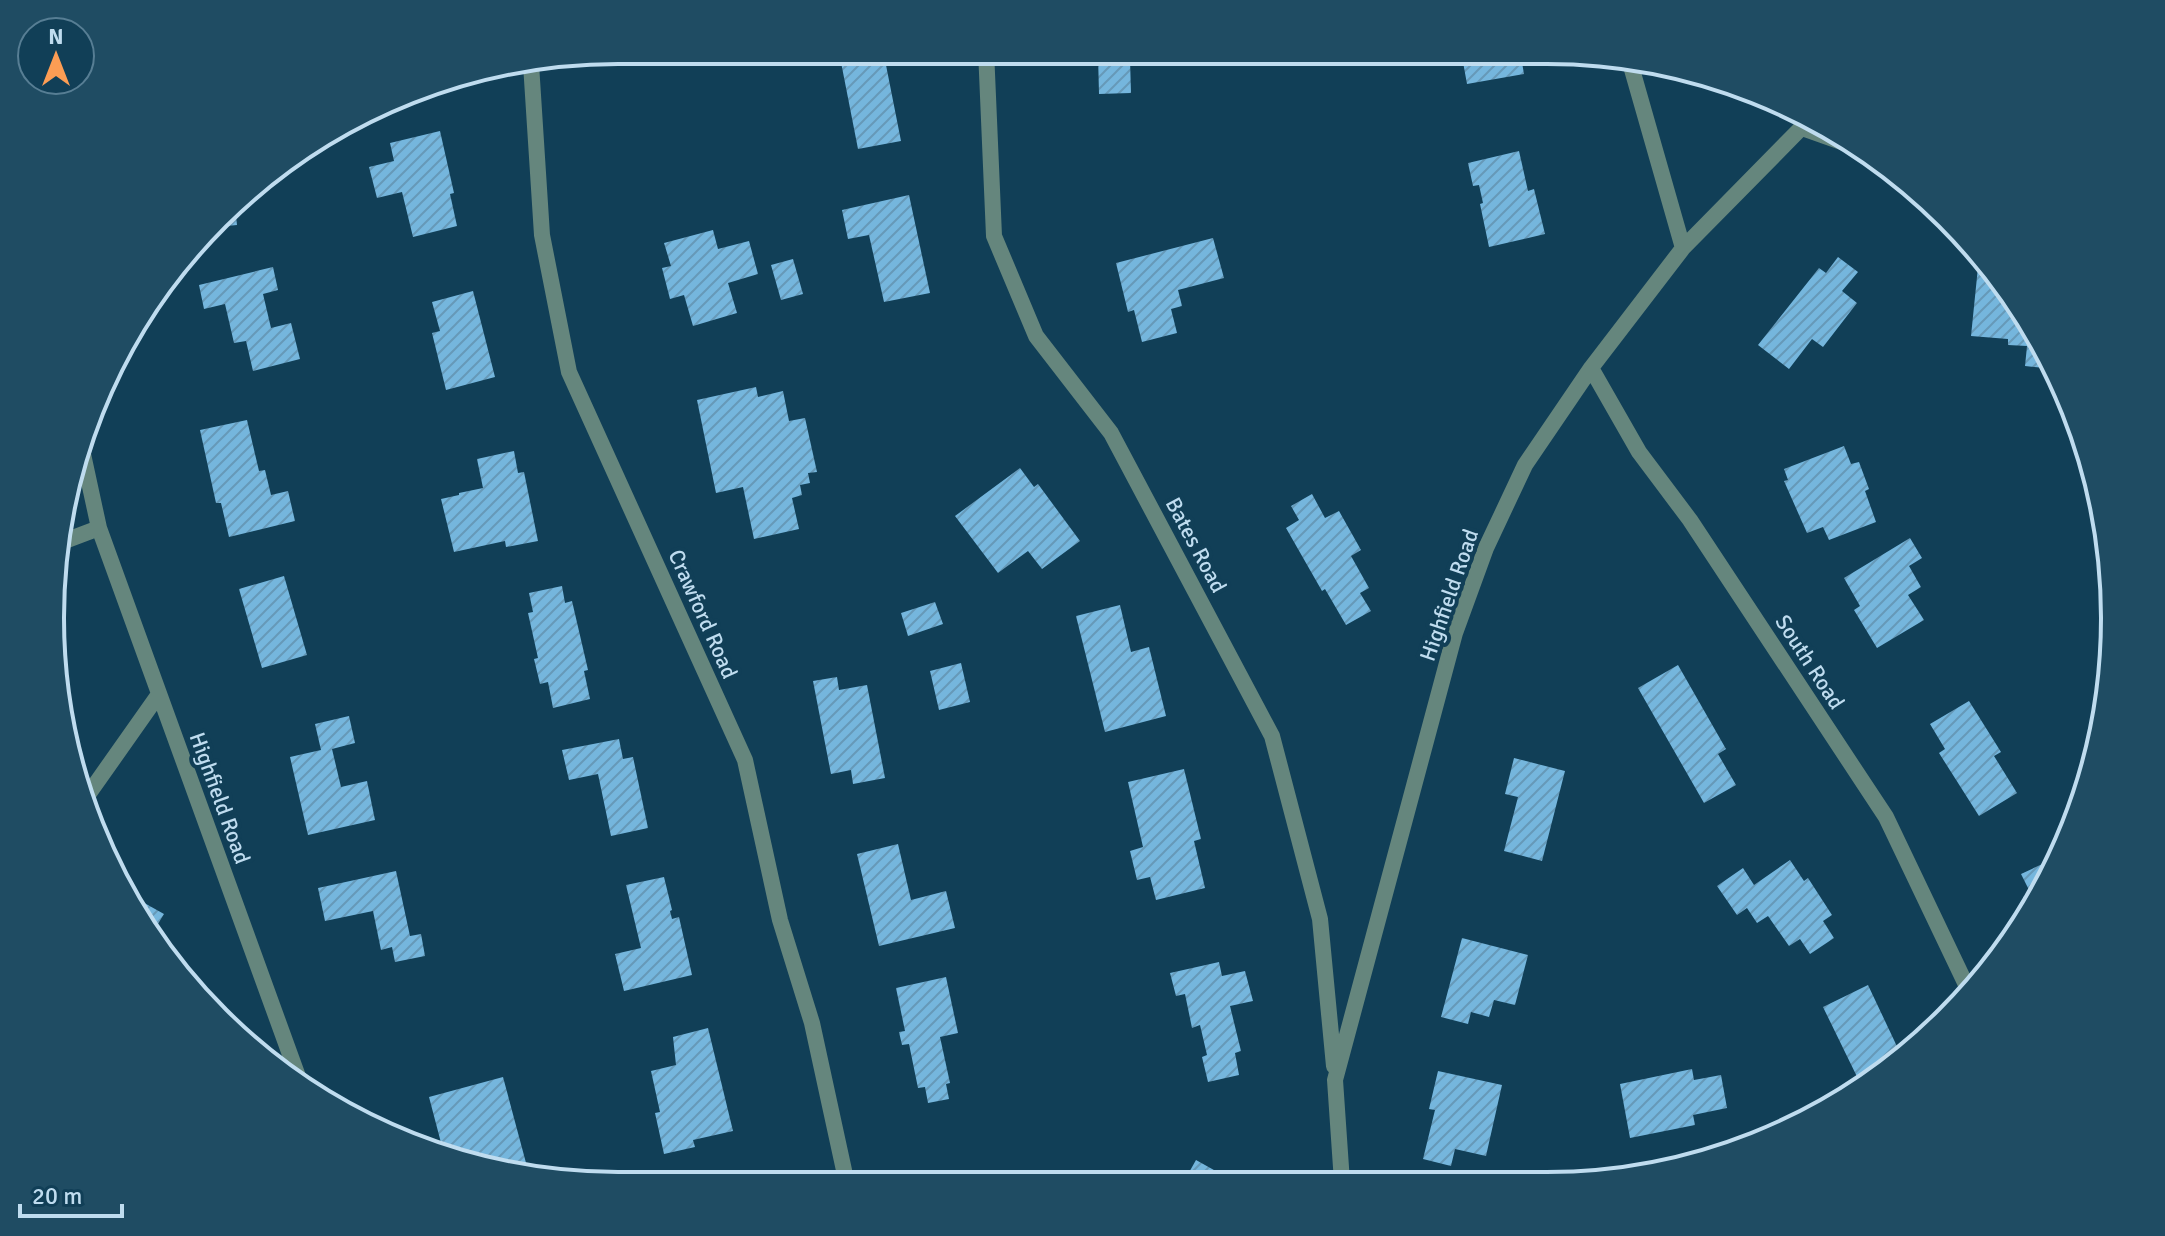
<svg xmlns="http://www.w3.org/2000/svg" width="2165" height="1236" viewBox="0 0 2165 1236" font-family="Signika,sans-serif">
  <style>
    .building { fill: url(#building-hatch) }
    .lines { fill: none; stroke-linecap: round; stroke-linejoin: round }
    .street { stroke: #65867d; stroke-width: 16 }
    .labels { text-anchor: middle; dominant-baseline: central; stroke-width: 8; stroke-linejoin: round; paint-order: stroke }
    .street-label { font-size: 22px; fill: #bfdcef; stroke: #113f57 }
    .rim { fill: none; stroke: #bfdcef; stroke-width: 4 }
  </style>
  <defs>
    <pattern id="building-hatch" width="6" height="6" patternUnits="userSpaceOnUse" patternTransform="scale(2)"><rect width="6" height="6" fill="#75b6dd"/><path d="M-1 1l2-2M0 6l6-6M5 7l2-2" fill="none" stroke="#6699b8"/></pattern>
  </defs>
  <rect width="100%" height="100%" fill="#113f57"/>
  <!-- building -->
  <path class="building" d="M621 50H674L673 61 621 59Z
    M844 50H878L881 61 885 60 901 141 858 149 839 52Z
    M1090 51H1146V58L1130 59 1131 93 1099 94 1098 55H1090Z
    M1461 51H1520L1524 74 1467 84Z
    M454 77 456 84 405 98 436 80Z
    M440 131 454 193 450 194 457 226 413 237 402 192 377 198 369 167 394 161 390 143Z
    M1519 151 1528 191 1534 189 1545 234 1489 247 1480 204 1483 203 1479 185 1473 186 1468 163Z
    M909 195 930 293 884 302 869 235 848 239 842 210Z
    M235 207 237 225 216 227 223 220Z
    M713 230 718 249 749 241 758 274 728 283 737 313 693 326 684 295 670 299 662 268 671 266 664 243Z
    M1213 238 1224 278 1178 290 1182 306 1171 309 1177 333 1142 342 1134 310 1128 312 1116 263Z
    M1838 257 1858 272 1842 291 1857 303 1823 347 1812 339 1789 369 1758 345 1819 268 1826 273Z
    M793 259 803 294 781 300 771 265Z
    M273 267 278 290 263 294 271 328 291 323 300 359 253 371 246 341 234 343 225 304 204 309 199 285Z
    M1978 267 1993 268 1998 273 2056 366 2055 369 2025 366 2027 346 2008 345V339L1971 336Z
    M473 291 495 377 446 390 432 333 440 331 432 302Z
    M756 387 758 397 783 391 789 421 805 418 817 472 808 473 810 483 800 485 802 495 792 498 799 529 754 539 743 487 716 493 697 400Z
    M247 420 259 471 265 470 271 495 288 491 295 521 229 537 221 503H216L200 430Z
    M1844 446 1851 464 1859 462 1869 489 1865 491 1876 522 1829 540 1823 527 1807 533 1784 481 1788 480 1784 469Z
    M514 451 518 473 524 472 538 541 506 547 505 541 454 552 441 499 459 495V493L483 488 477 459Z
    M1020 468 1034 487 1038 484 1080 541 1042 569 1028 551 998 573 955 516Z
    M1312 494 1325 518 1339 511 1361 550 1351 556 1369 588 1360 593 1371 611 1346 625 1325 589 1322 591 1286 528 1299 520 1291 506Z
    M1910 538 1922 558 1909 566 1921 587 1908 595 1924 620 1877 648 1854 610 1860 606 1844 578Z
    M284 576 307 655 262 668 239 589Z
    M562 586 565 603 572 601 588 670 584 671 590 699 553 708 548 682 540 684 534 659 538 658 528 613 533 612 529 593Z
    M935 602 943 624 908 636 901 613Z
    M1120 605 1131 652 1149 647 1166 716 1105 732 1076 616Z
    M961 663 970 702 939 710 930 671Z
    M1678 665 1726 749 1718 754 1736 785 1704 803 1638 688Z
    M837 677 839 690 867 685 885 778 853 784 851 770 831 774 813 681Z
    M1969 701 2001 752 1994 756 2017 793 1979 816 1939 753 1945 749 1930 724Z
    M349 716 355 743 332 749 341 787 367 781 375 820 308 835 290 757 321 750 315 724Z
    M619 739 623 759 633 757 648 828 611 836 598 774 569 780 562 750Z
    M1514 758 1565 771 1542 861 1504 851 1518 797 1505 794Z
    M1184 769 1201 839 1194 841 1205 888 1156 900 1150 877 1137 880 1130 851 1143 847 1128 782Z
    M898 844 911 900 946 891 955 928 879 946 857 854Z
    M1790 860 1804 881 1808 878 1832 915 1823 921 1834 938 1810 954 1800 939 1789 946 1768 916 1757 923 1747 908 1737 915 1717 886 1743 868 1754 885Z
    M2051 860 2054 868 2039 902 2031 913 2023 897 2031 894 2021 874Z
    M396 871 410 936 421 934 425 956 395 962 392 947 381 950 373 911 325 921 318 888Z
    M664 877 672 910 670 911 672 919 679 917 692 975 624 991 615 954 641 948 626 885Z
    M130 895 164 914 153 932Z
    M1462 938 1528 955 1515 1005 1494 1000 1489 1017 1471 1012 1468 1024 1441 1017Z
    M1219 962 1222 976 1245 971 1253 1001 1230 1006 1241 1051 1235 1053 1239 1075 1208 1082 1202 1057 1207 1055 1200 1025 1192 1028 1185 994 1176 996 1170 973Z
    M946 977 958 1033 940 1037 950 1083 946 1084 949 1099 928 1103 925 1087 918 1088 909 1044 902 1045 899 1032 905 1031 896 988Z
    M1868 985 1902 1057 1863 1089 1823 1007Z
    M708 1028 733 1131 693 1140 695 1147 664 1154 655 1113 660 1112 651 1071 676 1065 673 1037Z
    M1692 1069 1694 1080 1721 1075 1727 1108 1693 1115 1695 1125 1630 1138 1620 1084Z
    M1438 1071 1502 1085 1486 1156 1455 1149 1451 1166 1423 1159 1435 1110 1429 1109Z
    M503 1077 529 1174 445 1158 429 1097Z
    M1196 1160 1230 1179 1227 1183H1176L1181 1173 1187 1176Z
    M734 1173 737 1184H696V1183Z"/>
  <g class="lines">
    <!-- street -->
    <path class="street" d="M986 50 994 236 1036 336 1111 433 1272 736 1320 919 1334 1066
      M1629 59 1683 248
      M531 64 542 235 569 372 745 760 780 920 812 1023 847 1184
      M1802 128 1864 150
      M1591 368 1639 452 1690 520 1886 817 1970 993
      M81 445 99 528 300 1082
      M62 542 99 528
      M85 799 159 694
      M1342 1182 1335 1080 1455 633 1486 548 1525 465 1591 368 1683 248 1811 118"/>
  </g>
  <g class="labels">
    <!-- street labels -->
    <g class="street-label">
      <text transform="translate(1196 545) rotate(62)">Bates Road</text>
      <text transform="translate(1449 595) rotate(-71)">Highfield Road</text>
      <text transform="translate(703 614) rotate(66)">Crawford Road</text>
      <text transform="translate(1810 662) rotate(57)">South Road</text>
      <text transform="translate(220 798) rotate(70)">Highfield Road</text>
    </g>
  </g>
  <!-- crop -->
  <path d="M0 0H2165V1236H0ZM618 64H1547A554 554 0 0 1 2101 618V618A554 554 0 0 1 1547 1172H618A554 554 0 0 1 64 618V618A554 554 0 0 1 618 64Z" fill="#1f4c63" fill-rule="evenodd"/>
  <path class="rim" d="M618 64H1547A554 554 0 0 1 2101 618V618A554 554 0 0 1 1547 1172H618A554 554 0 0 1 64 618V618A554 554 0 0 1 618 64Z"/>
  <!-- north arrow -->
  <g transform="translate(56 56)"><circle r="38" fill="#113f57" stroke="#577e94" stroke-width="2"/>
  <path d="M0-6L14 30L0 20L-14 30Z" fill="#fc9d54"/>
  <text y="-12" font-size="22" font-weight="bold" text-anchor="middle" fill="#bfdcef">N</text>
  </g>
  <!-- scale -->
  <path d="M20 1204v12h102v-12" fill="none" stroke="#bfdcef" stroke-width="4"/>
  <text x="32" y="1204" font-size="24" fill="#bfdcef" stroke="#113f57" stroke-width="6" paint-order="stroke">20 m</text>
</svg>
